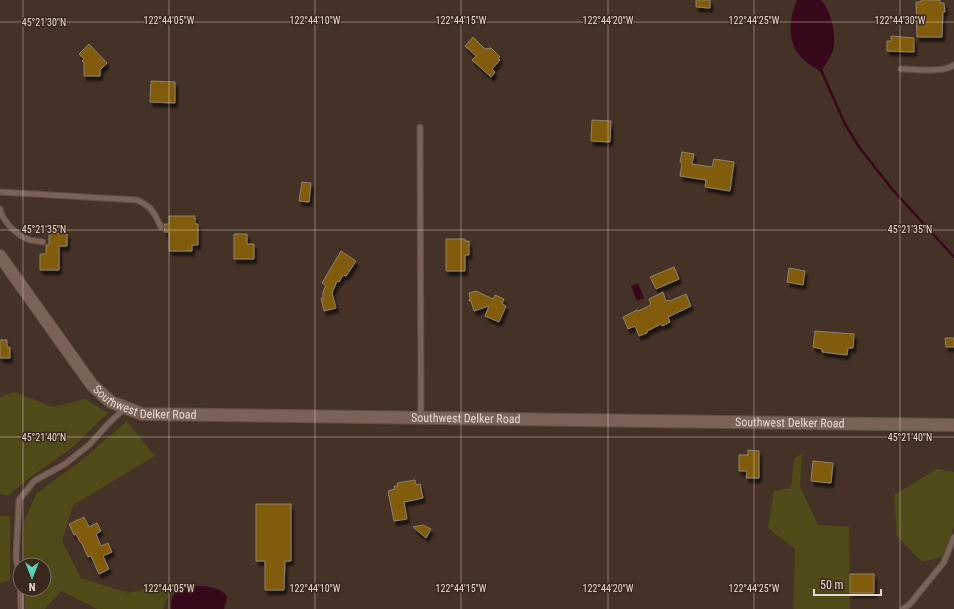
<svg xmlns="http://www.w3.org/2000/svg" width="954" height="609" viewBox="0 0 954 609" font-family="'Roboto Condensed',sans-serif">
  <style>
    .green { fill: #4f4a18 }
    .water { fill: #370819 }
    .lines { fill: none; stroke-linecap: round; stroke-linejoin: round }
    .stream { stroke: #370819; stroke-width: 2.5 }
    .building { fill: #825c07; stroke: #8e816d; filter: url(#shadow) }
    .service-casing { stroke: #5f4f45; stroke-width: 7 }
    .tertiary-casing { stroke: #5f4f45; stroke-width: 14 }
    .service { stroke: #786356; stroke-width: 5 }
    .tertiary { stroke: #786356; stroke-width: 12 }
    .ticks { fill: none; stroke: #e4d8d1; stroke-width: 1; stroke-opacity: 0.45 }
    .labels { text-anchor: middle; dominant-baseline: central; stroke-width: 3; stroke-linejoin: round; paint-order: stroke }
    .street-label { font-size: 12px; fill: #e4d8d1; stroke: #3a281d }
    .ticks-label { font-size: 10px; text-anchor: middle; fill: #e4d8d1; stroke: #3a281d; stroke-width: 3; stroke-linejoin: round; paint-order: stroke }
  </style>
  <defs>
    <filter id="shadow"><feDropShadow dx="2.5" dy="4.5" stdDeviation="1" flood-color="#0009"/></filter>
  </defs>
  <rect width="100%" height="100%" fill="#453227"/>
  <!-- green -->
  <path class="green" d="M14 392 53 407 85 399 108 413 73 447 29 478 8 496 0 494V397Z
    M127 421 155 456 73 505 62 541 81 578 128 593 174 582 163 609H97L61 591 45 609H25V589H44V565H24V522L36 494 83 459Z
    M802 454 800 486 818 525 849 527 850 609H793L795 549 768 528 774 491 791 488 794 458Z
    M937 469 954 472V527L942 557 922 562 897 536 894 495Z
    M0 516H10V580L0 583Z"/>
  <!-- water -->
  <path class="water" d="M797 0H821C831 10 837 36 833 50 831 57 825 65 821 72 815 68 808 64 803 59 786 43 789 19 797 0Z
    M638 283 644 298 637 301 631 286Z
    M196 586C206 586 222 587 227 597L224 609H171C171 591 179 587 196 586Z"/>
  <g class="lines">
    <!-- stream -->
    <path class="stream" d="M821 70 845 124 859 147 892 189 954 257"/>
  </g>
  <!-- building -->
  <path class="building" d="M696 0H710V8L696 7Z
    M921 0H940V3H944L945 12H943L942 37H917L916 2H921Z
    M891 36 914 38V52L887 51V41H891Z
    M473 37 485 49 491 48 500 57 498 59 500 60 492 69 495 72 491 77 472 60 476 56 465 46Z
    M89 44 107 63 100 70V76H84V63L82 61 84 59 79 54Z
    M151 81 175 82V103L150 102Z
    M592 120 611 121 610 142 591 141Z
    M682 152 694 154 692 164 712 167 714 159 734 162 730 191 705 187 706 180 680 176 682 162H680Z
    M302 182 311 183 309 202 299 201Z
    M169 216H195V224H198V245H192V251H169V232H164L165 227 164 224H169Z
    M49 233 67 234V246H59V270H40V254H46V245H49Z
    M234 234H247V244H254V259H234Z
    M446 239H465V241H469V255H465V271H446Z
    M341 251 356 261 346 276 343 275 339 282 337 281 332 293 336 308 324 311 321 298H323V291L326 286 322 283Z
    M674 267 679 279 656 289 650 277Z
    M789 268 805 271 803 285 787 282Z
    M476 291 493 299 495 295 504 299 502 304 506 306 499 322 485 316 489 306 474 311 471 301H469L470 298 469 293Z
    M663 292 666 301 669 300 670 301 686 294 691 306 668 317 670 322 662 326 661 324 647 331V333L639 336 635 326 628 329 623 317 637 310 638 311 651 305 649 299Z
    M815 331 854 334 853 348H848L847 355 822 352V349L813 347Z
    M945 338H954V347H946Z
    M0 340H7V347H10V358H0Z
    M748 450 759 451V478H746L747 471H739V455H748Z
    M813 461 833 463 831 483 811 481Z
    M415 480 416 485 420 484 423 498 404 502 407 519 394 521 388 491 395 489 394 486H398L397 483Z
    M256 504H291V561H285L284 590H265V561H256Z
    M84 517 89 527 97 523 101 531 96 534 101 546 108 543 112 552 103 556 109 569 99 574 91 556 88 557 81 542H80L76 534 74 535 69 524Z
    M423 525 431 529 426 538 413 527Z
    M850 574H874V593H850Z"/>
  <g class="lines">
    <!-- service casing -->
    <g class="service-casing">
      <path id="service" d="M901 69C916 69 943 73 954 65
        M420 127 421 418
        M0 192 137 200C153 207 154 213 161 227
        M0 209C3 222 17 236 30 240 34 241 39 241 43 242
        M21 609 20 577 16 558 19 500 34 481 65 464 89 445 109 423 125 408
        M903 609 910 604 944 562 954 537"/>
    </g>
    <!-- tertiary casing -->
    <g class="tertiary-casing">
      <g id="tertiary">
        <path id="s1" d="M0 256 92 385 111 402 142 414 954 425"/>
      </g>
    </g>
    <!-- service -->
    <use href="#service" class="service"/>
    <!-- tertiary -->
    <use href="#tertiary" class="tertiary"/>
  </g>
  <!-- ticks -->
  <path class="ticks" d="M23 0V565M169 0V609M315 0V609M461 0V609M608 0V609M754 0V609M900 0V609M0 22H954M0 230H954M0 437H954M23 589V609"/>
  <g class="labels">
    <!-- street labels -->
    <g class="street-label">
      <text stroke="none"><textPath href="#s1" startOffset="217">Southwest Delker Road</textPath></text>
      <text stroke="none"><textPath href="#s1" startOffset="541">Southwest Delker Road</textPath></text>
      <text stroke="none"><textPath href="#s1" startOffset="865">Southwest Delker Road</textPath></text>
    </g>
  </g>
  <g class="ticks-label">
    <text x="169" y="24">122°44'05"W</text>
    <text x="315" y="24">122°44'10"W</text>
    <text x="461" y="24">122°44'15"W</text>
    <text x="608" y="24">122°44'20"W</text>
    <text x="754" y="24">122°44'25"W</text>
    <text x="900" y="24">122°44'30"W</text>
    <text x="44" y="26">45°21'30"N</text>
    <text x="910" y="233">45°21'35"N</text>
    <text x="44" y="233">45°21'35"N</text>
    <text x="910" y="441">45°21'40"N</text>
    <text x="44" y="441">45°21'40"N</text>
    <text x="169" y="592">122°44'05"W</text>
    <text x="315" y="592">122°44'10"W</text>
    <text x="461" y="592">122°44'15"W</text>
    <text x="608" y="592">122°44'20"W</text>
    <text x="754" y="592">122°44'25"W</text>
  </g>
  <!-- north arrow -->
  <g transform="translate(32 577) rotate(180)"><circle r="19" fill="#3a281d" stroke="#7e6e65"/>
  <path d="M0-3L7 15L0 10L-7 15Z" fill="#5cceba"/>
  <text y="-6" font-size="11" font-weight="bold" text-anchor="middle" fill="#e4d8d1">N</text>
  </g>
  <!-- scale -->
  <path d="M814 589v6h67v-6" fill="none" stroke="#e4d8d1" stroke-width="2"/>
  <text x="820" y="589" font-size="12" fill="#e4d8d1" stroke="#3a281d" stroke-width="3" paint-order="stroke">50 m</text>
</svg>
